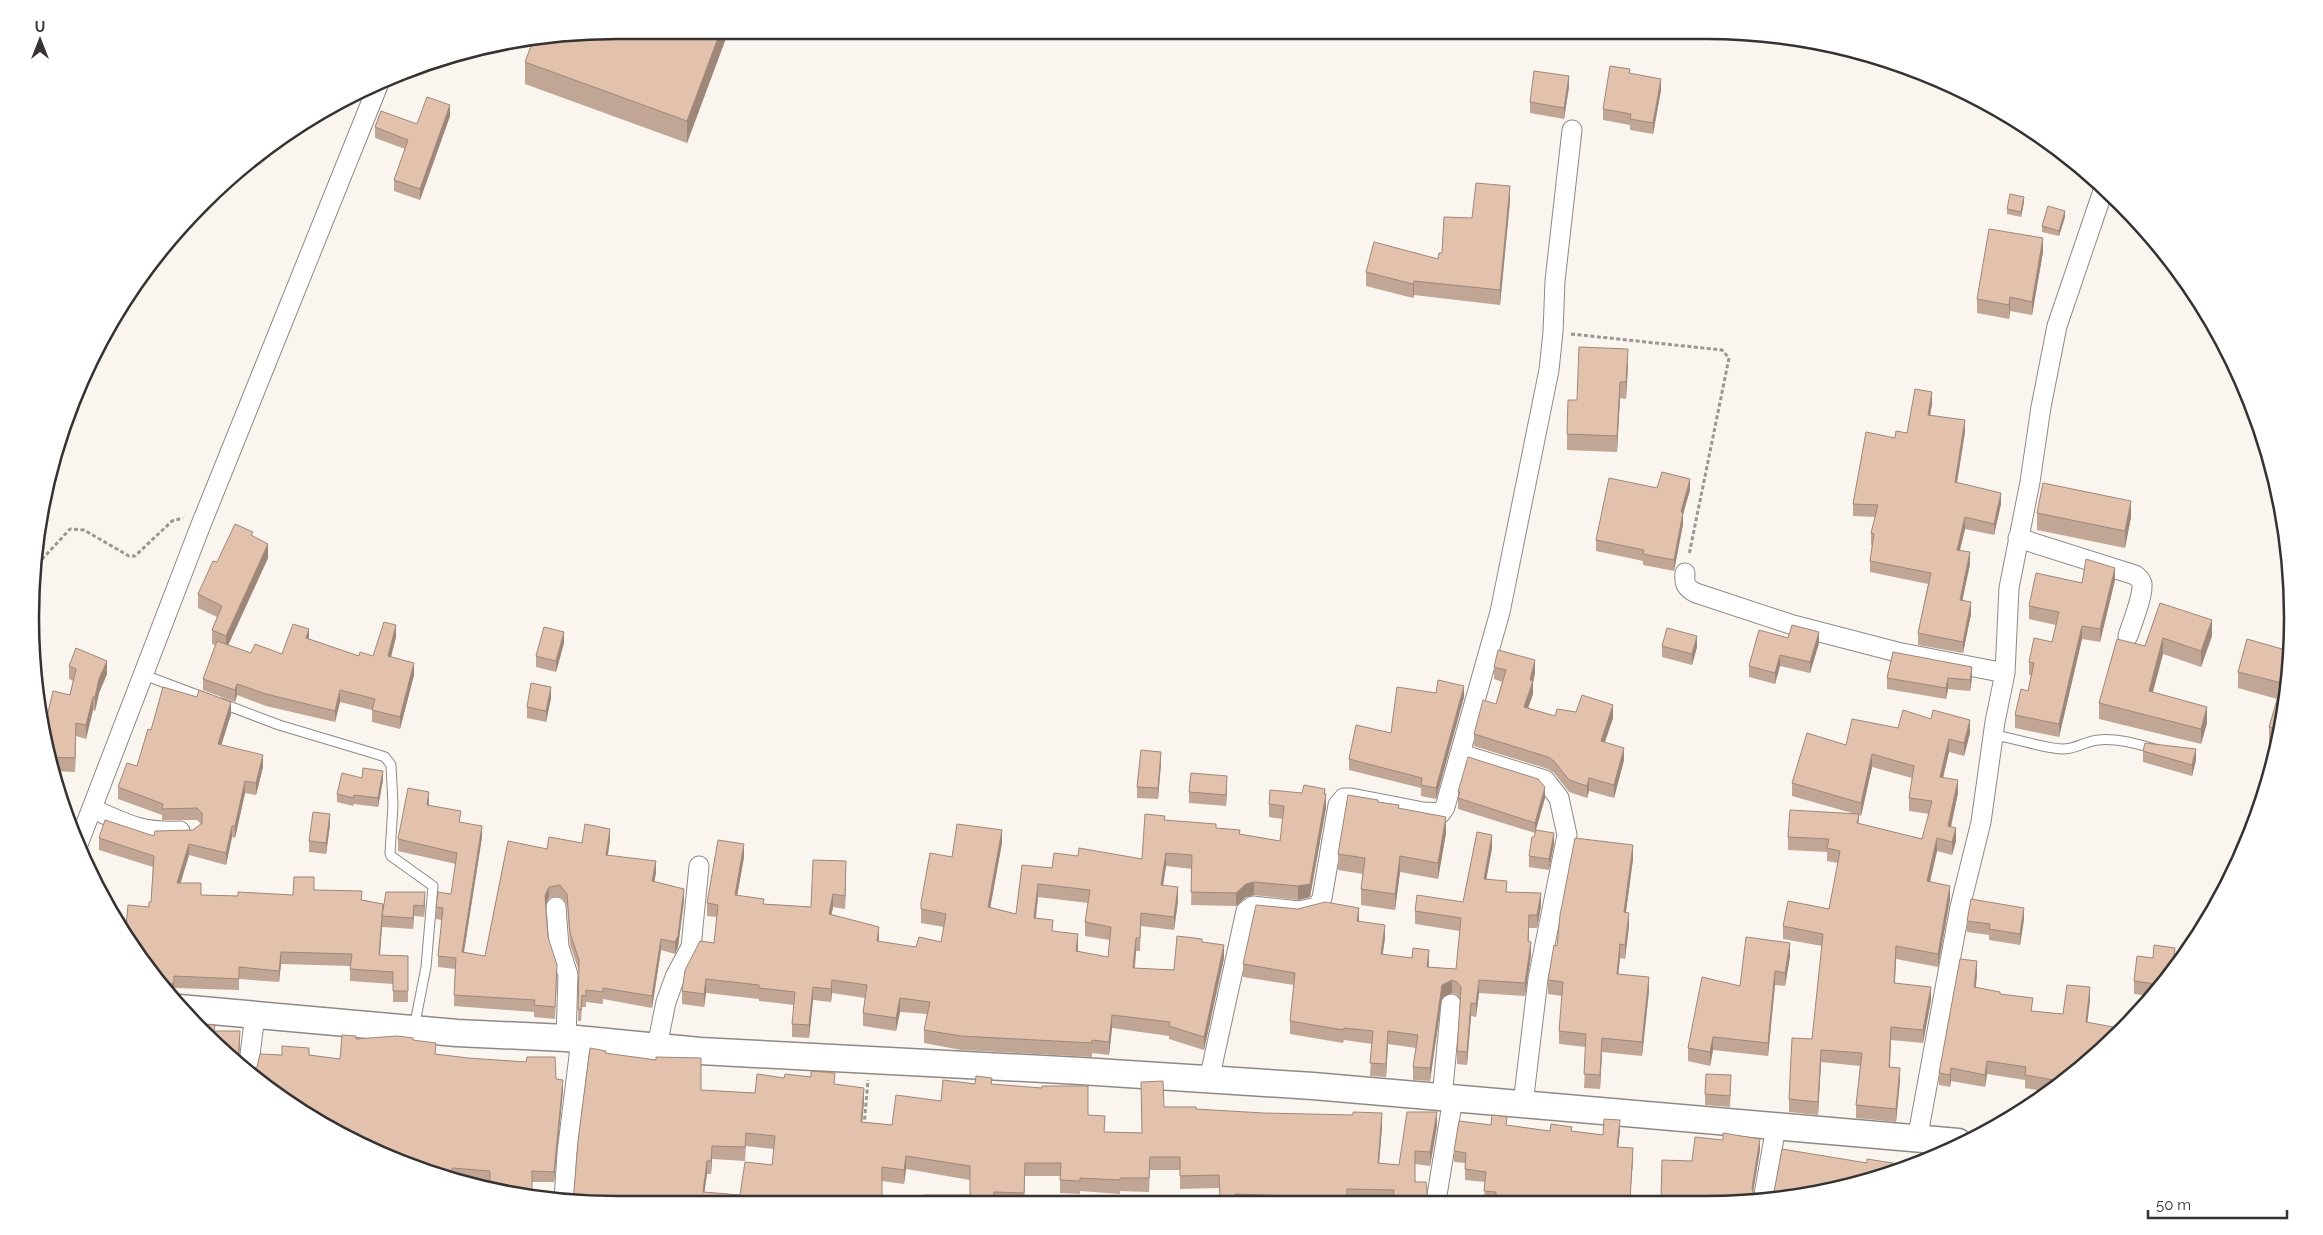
<svg xmlns="http://www.w3.org/2000/svg" width="2323" height="1235" viewBox="0 0 2323 1235" font-family="Raleway,sans-serif">
  <style>
    .lines { fill: none; stroke-linecap: round; stroke-linejoin: round }
    .lane-casing { stroke: #8f8985; stroke-width: 11 }
    .street-casing { stroke: #8f8985; stroke-width: 21 }
    .secondary-casing { stroke: #8f8985; stroke-width: 29 }
    .path { stroke: #9a9693; stroke-width: 3; stroke-dasharray: 4 2.5; stroke-linecap: butt }
    .lane { stroke: #fff; stroke-width: 9 }
    .street { stroke: #fff; stroke-width: 19 }
    .secondary { stroke: #fff; stroke-width: 26 }
    .wall { fill: #c2a695; fill-rule: evenodd }
    .shaded-wall { fill: #9e8779 }
    .building { fill: #e2c1ad; stroke: #9e8779; fill-rule: evenodd }
    .rim { fill: none; stroke: #353231; stroke-width: 2.5 }
  </style>
  <rect width="100%" height="100%" fill="#fbf5f0"/>
  <g class="lines">
    <!-- lane casing -->
    <g class="lane-casing">
      <path id="lane" d="M144 675 208 699
        M221 703 279 725 376 754 385 757 391 765 393 805 390 853 391 856 433 886 426 967 414 1028
        M1993 735C2016 738 2038 747 2061 749 2075 750 2085 741 2098 740 2118 738 2137 744 2155 749"/>
    </g>
    <!-- street casing -->
    <g class="street-casing">
      <path id="street" d="M2018 538 2135 575C2138 577 2141 580 2142 584 2143 597 2132 623 2128 636
        M1685 573C1684 584 1686 588 1696 593L1793 625 1897 652 2005 673
        M1461 754 1545 780 1559 798 1567 835 1538 979 1523 1104
        M93 809C126 824 143 833 180 831
        M77 847 200 527 379 83
        M556 907 559 947 568 975 566 1038
        M657 1046 666 1002 675 977 691 947 699 866
        M248 1072 255 1014
        M1209 1080 1246 911 1253 906 1299 911 1317 907 1322 898 1338 805 1344 798H1351L1423 812 1441 813 1445 807 1500 612 1549 370 1553 332 1555 281 1572 130
        M1442 1098 1451 1004
        M1917 1140 1960 907 1981 822 1995 722 2005 673 2009 588 2030 482 2041 407 2057 326 2104 188
        M1763 1200 1776 1127
        M564 1201 567 1153 581 1040
        M1436 1201 1453 1098"/>
    </g>
    <!-- secondary casing -->
    <g class="secondary-casing">
      <path id="secondary" d="M179 1008 457 1033 566 1038 700 1051 1081 1071 1313 1086 1958 1142"/>
    </g>
    <!-- path -->
    <path class="path" d="M1571 334 1722 350 1729 358 1689 555
      M33 569 70 529 84 530 129 556H135L172 521 183 518
      M864 1126 868 1080"/>
    <!-- lane -->
    <use href="#lane" class="lane"/>
    <!-- street -->
    <use href="#street" class="street"/>
    <!-- secondary -->
    <use href="#secondary" class="secondary"/>
  </g>
  <!-- wall -->
  <path class="wall" d="M729 30 687 143 525 84V62Z
    M1630 74 1661 90 1653 134 1630 130V125L1603 120V109Z
    M1569 87 1564 119 1530 113V102Z
    M450 116 420 200 394 191V180L405 149 375 138V127L417 124Z
    M1510 201 1500 305 1414 295 1413 298 1366 286V272L1438 259 1472 218Z
    M2024 202 2021 217 2007 214V209Z
    M2065 217 2059 236 2042 232V226Z
    M2043 252 2032 315 2010 311 2009 319 1977 313V299Z
    M1628 366 1626 399 1620 398 1617 452 1567 450V434L1577 400Z
    M1932 404 1930 416 1965 432 1957 483 2001 504 1994 535 1965 529 1960 550 1970 564 1962 600 1971 614 1963 653 1918 645V633L1928 584 1870 572V561L1872 545H1871V533L1875 517 1853 516V504L1895 438 1907 433Z
    M1657 488 1690 490 1683 514V524L1674 571 1643 565V561L1596 551V540Z
    M2037 513 2131 517 2125 548 2037 530Z
    M253 536 268 558 228 645 251 653 282 654 309 639 359 656H373L396 637 391 657 414 675 400 729 372 722V710L340 702 335 722 266 706 237 695 235 702 203 690V679L215 645 212 644V630L217 617 198 608V594L217 562Z
    M2115 580 2100 642 2082 639 2059 737 2015 728V715L2028 691 2031 675H2029V662L2052 642 2056 625 2029 619V606L2082 583Z
    M2160 603 2212 636 2201 667 2163 654 2153 692 2207 723 2201 744 2099 719V703L2145 646Z
    M1788 638 1819 643 1810 673 1780 666 1775 684 1749 677V666Z
    M564 643 556 672 536 667V656Z
    M1662 646 1697 647 1692 665 1662 657Z
    M2289 651 2288 694 2276 745 2269 744V727L2277 699 2238 688V672Z
    M1893 652 1972 678 1970 691 1948 689 1946 699 1887 689V678Z
    M69 666 107 674 99 693 95 711 93 710 86 739 76 736 75 772 50 771 45 725 70 695 73 681 69 679Z
    M1494 667 1535 673 1533 683V694L1528 708 1555 716 1576 712 1613 718 1605 742 1624 760 1614 798 1589 791 1587 798 1569 792 1554 773 1548 769 1474 746V734L1496 704 1502 682 1494 679Z
    M1464 697 1436 799 1421 796V788L1349 770V759L1391 733Z
    M551 698 546 722 527 718V707Z
    M231 714 221 745 263 767 256 795 245 793 235 838 232 837 226 865 189 855 180 883 201 895 238 896 293 895 314 890 383 904 425 903 424 917 414 916 413 929 382 927V926L380 955 408 956V1002H393V984L350 981V966L281 964 279 982 239 979V990L174 988V994L172 995H168L129 944 151 902 153 867 99 850V838L154 836 193 830 201 824 197 820H162V815L118 799V787L137 766 151 730Z
    M1898 728 1970 733 1964 756 1949 752 1943 778 1958 793 1951 827 1956 841 1952 855 1937 851 1930 882 1950 899 1938 967 1896 959 1895 984 1931 1000 1923 1043 1891 1040 1890 1067 1900 1081 1896 1122 1856 1118V1105L1860 1066 1821 1062 1818 1115 1789 1112V1099L1812 1039 1822 946 1783 939V926L1829 909 1838 863 1827 861V852L1788 850V837L1852 813 1792 796V783L1846 745ZM1872 767 1912 778 1909 798V811L1929 814 1922 839 1859 824V815L1861 816Z
    M2143 751 2196 760 2192 776 2143 762Z
    M1161 763 1158 799 1137 798V787Z
    M362 778 383 780 378 807 354 804 353 806 337 802V794Z
    M1227 787 1226 806 1189 803V792Z
    M1458 792 1545 798 1535 833 1458 809Z
    M1302 793 1325 794 1326 808 1310 897 1298 900 1254 895 1246 897 1236 906 1191 905 1192 869 1166 866 1163 885 1178 901 1174 930 1141 926 1140 951H1136L1135 968 1174 970 1202 942 1224 958 1204 1050 1169 1039V1036L1112 1028 1109 1055 1092 1053V1057L961 1050 924 1043V1030L927 1014 900 1012 896 1031 863 1026V1013L865 998 832 993 831 1002 813 1000 809 1038 792 1037V1024L794 1005 759 1001V999L706 993 704 1007 682 1004V991L714 943 717 917 707 916V903L744 857 737 896 764 904 811 907 846 875 845 909 833 907 831 915 878 942 916 947 941 942 944 927 921 923V903L952 857 1002 843 990 907 1016 914 1022 865 1052 868 1078 856 1142 859 1165 820 1216 828 1240 834 1280 841 1283 819 1269 817V804ZM1038 897 1088 903 1085 922V936L1110 940 1108 957 1078 952V947L1053 931 1036 918Z
    M1378 802 1399 808 1446 833 1438 879 1400 872 1395 910 1361 905V889L1363 874 1338 870V854Z
    M429 803V805L461 823 482 837 464 952 485 956 547 849 582 843 610 840 608 855 656 873 654 882 684 901 678 947 675 954 661 950 652 1008 603 999V1004L586 1002V1007H582L581 1021H578L579 971 570 945 567 906 560 897 549 898 546 906 548 937 557 977 555 1019 534 1017V1012L454 1006 455 969 438 967V956L442 920 436 919V907L451 894 456 864 398 851V839Z
    M330 825 326 854 309 852V841Z
    M1554 844 1549 870 1529 867V856Z
    M1492 848 1486 879 1507 892 1541 906 1537 928H1529V941L1531 955 1525 996 1479 993 1476 1017 1471 1016 1467 1065 1457 1064V1051L1460 999 1457 995 1452 993 1442 998 1430 1081 1413 1080V1067L1416 1048 1388 1044 1386 1077 1370 1076 1372 1044 1344 1040 1343 1043 1290 1034V1021L1294 985 1243 977V964L1359 922 1385 938 1382 955 1429 963 1428 967 1456 969 1460 931 1415 924V911L1463 902Z
    M1633 859 1626 912 1629 926 1625 959 1620 958 1618 974 1649 991 1642 1056 1602 1052 1600 1089 1584 1088 1586 1047 1559 1044V1031L1562 996 1548 994V980L1557 946Z
    M2024 919 2020 945 1989 940V935L1967 932V921Z
    M2175 948V963L2150 996 2134 994V981L2153 958Z
    M1790 956 1785 986 1775 985 1768 1056 1713 1050 1710 1066 1688 1061V1048L1740 986Z
    M1977 974 1976 987 2000 994 2033 1011 2063 1014 2090 1000 2087 1022 2121 1033 2049 1092 2025 1088V1080L1987 1074 1985 1087 1951 1081 1950 1087 1939 1085V1073Z
    M356 1039 413 1040 436 1054 556 1079 563 1091 554 1182H490L452 1179V1180L324 1126 282 1055H309L340 1059Z
    M606 1053 701 1090 755 1093 835 1084 864 1101 862 1122 892 1125 975 1084H992L1088 1115 1105 1132 1142 1133 1164 1107 1196 1109 1382 1127 1379 1163 1399 1165 1437 1126 1430 1166 1415 1164V1182L1428 1201 1220 1202 1219 1188 1180 1189V1170H1150L1149 1192 1120 1191V1194L1080 1191V1194L1060 1193V1176H1025L1024 1202 924 1203 970 1195V1180L906 1169 904 1184 882 1181V1203L579 1204ZM746 1146 774 1149 772 1165 740 1195 704 1192 707 1174H711L712 1159 745 1161Z
    M1731 1086 1730 1107 1705 1105V1094Z
    M1491 1125H1507L1550 1131H1572L1603 1135 1620 1131 1618 1147 1633 1159 1630 1199 1661 1198 1692 1161 1760 1150 1753 1191 1755 1198 1761 1200 1484 1201 1485 1182 1465 1180V1163L1454 1162V1151Z"/>
  <!-- shaded-wall -->
  <path class="shaded-wall" d="M721 30H729L687 143V121Z
    M1569 76V87L1564 119V108Z
    M1661 79V90L1653 134V123Z
    M450 105V116L420 200V189Z
    M1510 186V201L1500 305V290Z
    M2024 197V202L2021 217V212Z
    M2065 211V217L2059 236V231Z
    M2043 238V252L2032 315V302Z
    M1414 281V295L1413 298V284Z
    M2010 297V311L2009 319V305Z
    M1628 349V366L1626 399V382Z
    M1620 382V398L1617 452V436Z
    M1932 392V404L1928 427V415Z
    M1965 420V432L1955 494V482Z
    M1690 479V490L1683 514V524L1674 571V560L1681 512Z
    M2001 493V504L1994 535V524Z
    M2131 501V517L2125 548V531Z
    M1965 517V529L1957 561V550Z
    M268 544V558L226 650V636Z
    M1970 552V564L1960 612V600Z
    M2115 568V580L2100 642V629Z
    M1971 602V614L1963 653V642Z
    M2212 620V636L2201 667V651Z
    M396 625V637L388 668V656Z
    M2082 626V639L2059 737V724Z
    M309 629V641L306 638Z
    M564 632V643L556 672V661Z
    M1819 632V643L1810 673V662Z
    M1697 636V647L1692 665V654Z
    M2163 638V654L2149 706V691Z
    M1780 655V666L1775 684V673Z
    M1535 660V673L1533 683V694L1524 720V707L1530 680Z
    M107 661V674L99 693 95 711V697L99 679Z
    M414 663V675L400 729V717Z
    M1972 667V678L1970 691V680Z
    M1948 678V689L1946 699V688Z
    M237 684V695L235 702V690Z
    M1464 686V697L1436 799V788Z
    M551 687V698L546 722V711Z
    M340 690V702L335 722V711Z
    M93 697V710L86 739V725Z
    M231 702V714L218 756V744Z
    M1613 705V718L1601 753V741Z
    M2207 707V723L2201 744V729Z
    M1970 720V733L1964 756V743Z
    M76 723V736L75 772V758Z
    M1949 739V752L1940 790V777Z
    M1624 748V760L1614 798V785Z
    M2196 749V760L2192 776V765Z
    M1161 752V763L1158 799V788Z
    M1872 754V767L1861 816V803Z
    M263 755V767L256 795V783Z
    M383 771V780L378 807V798Z
    M1227 776V787L1226 806V795Z
    M1589 778V791L1587 798V786Z
    M1958 780V793L1948 839V826Z
    M245 781V793L235 838V826Z
    M1545 787V798L1535 833V823Z
    M1325 789V800L1326 794V808L1310 897 1298 900V886Z
    M429 792V803L427 816V805Z
    M330 814V825L326 854V843Z
    M1446 817V833L1438 879V863Z
    M232 826V837L226 865V853Z
    M482 826V837L462 964V952Z
    M1956 828V841L1952 855V842Z
    M610 829V840L606 866V855Z
    M1002 830V843L988 920V907Z
    M1554 833V844L1549 870V859Z
    M1492 835V848L1484 892V879Z
    M1937 838V851L1927 894V881Z
    M189 844V855L177 895V883Z
    M744 844V857L735 908V895Z
    M1633 845V859L1624 926V912Z
    M1166 853V866L1161 898V885Z
    M1400 856V872L1395 910V894Z
    M656 861V873L652 893V881Z
    M846 861V875L845 909V896Z
    M1254 882V895L1246 897 1236 906V893L1246 884Z
    M1038 884V897L1034 931V918Z
    M1950 886V899L1938 967V954Z
    M549 887V898L545 908V896Z
    M1178 887V901L1174 930V917Z
    M684 889V901L678 947 675 954V942Z
    M425 892V903L424 917V906Z
    M1541 893V906L1537 928V915Z
    M833 894V907L829 927V914Z
    M383 904 382 926 379 967V955Z
    M414 905V916L413 929V918Z
    M1359 908V921L1357 934V921Z
    M2024 908V919L2020 945V934Z
    M1629 913V926L1625 959V945Z
    M1385 925V938L1381 967V954Z
    M879 927V940L877 955V941Z
    M1078 934V947L1076 965V951Z
    M1136 938V951L1133 981V968Z
    M661 939V950L652 1008V996Z
    M1531 942V955L1525 996V983Z
    M1790 943V956L1785 986V973Z
    M1620 944V958L1617 988V974Z
    M1224 945V958L1204 1050V1037Z
    M1896 946V959L1894 996V983Z
    M2175 948V963L2173 965Z
    M1429 950V963L1427 979V967Z
    M281 952V964L279 982V971Z
    M1977 961V974L1974 1000V987Z
    M1775 971V985L1768 1056V1043Z
    M174 976V994L172 995V984Z
    M1649 977V991L1642 1056V1042Z
    M706 979V993L704 1007V994Z
    M832 980V993L831 1002V989Z
    M1452 980V993L1442 998 1430 1081V1068L1442 985Z
    M1479 980V993L1476 1017V1004Z
    M813 987V1000L809 1038V1025Z
    M1931 987V1000L1923 1043V1030Z
    M2090 987V1000L2086 1035V1022Z
    M900 998V1012L896 1031V1018Z
    M1471 1003V1016L1467 1065V1052Z
    M1112 1015V1028L1109 1055V1042Z
    M1891 1027V1040L1889 1080V1067Z
    M240 1031V1042L239 1064 238 1063Z
    M1388 1031V1044L1386 1077V1064Z
    M1713 1037V1050L1710 1066V1052Z
    M1602 1038V1052L1600 1089V1075Z
    M1821 1050V1062L1818 1115V1102Z
    M1987 1061V1074L1985 1087V1075Z
    M1900 1068V1081L1896 1122V1109Z
    M1951 1068V1081L1950 1087V1075Z
    M563 1080V1091L554 1182V1172Z
    M864 1088V1101L861 1135V1122Z
    M1437 1112V1126L1430 1166V1152Z
    M1382 1113V1127L1378 1176V1163Z
    M1620 1120V1131L1617 1157V1147Z
    M1760 1139V1150L1752 1199V1188Z
    M712 1146V1159L711 1174V1161Z
    M1633 1148V1159L1630 1200Z
    M906 1156V1169L904 1184V1170Z
    M707 1161V1174L703 1203V1192Z
    M1025 1163V1176L1024 1202V1193Z"/>
  <!-- building -->
  <path class="building" d="M618 30H721L687 121 525 62 534 38Z
    M1610 66 1630 69 1629 73 1661 79 1653 123 1630 119 1631 114 1603 109Z
    M1534 71 1569 76 1564 108 1530 102Z
    M427 97 450 105 420 189 394 180 408 140 375 127 381 111 417 124Z
    M1476 183 1510 186 1500 290 1414 281 1413 284 1366 272 1374 242 1438 259 1439 253H1442L1444 217 1472 218Z
    M2010 194 2024 197 2021 212 2007 209Z
    M2048 206 2065 211 2059 231 2042 226Z
    M1989 229 2043 238 2032 302 2010 297 2009 305 1977 299Z
    M1579 347 1628 349 1626 382H1620L1617 436 1567 434 1568 400H1577Z
    M1915 389 1932 392 1928 415 1965 420 1955 482 2001 493 1994 524 1965 517 1957 550 1970 552 1960 600 1971 602 1963 642 1918 633 1931 573 1870 561 1874 534 1871 533 1878 505 1853 504 1866 432 1895 438 1896 431 1907 433Z
    M1662 472 1690 479 1681 512 1683 513 1674 560 1643 554 1644 550 1596 540 1609 478 1657 488Z
    M2043 483 2131 501 2125 531 2037 513Z
    M235 524 253 532 251 535 268 544 226 636 212 630 222 606 198 594 213 561 217 562Z
    M2086 559 2115 568 2100 629 2082 626 2059 724 2015 715 2021 689 2028 691 2034 663 2029 662 2034 638 2052 642 2059 612 2029 606 2036 573 2082 583Z
    M2160 603 2212 620 2201 651 2163 638 2149 691 2207 707 2201 729 2099 703 2117 639 2145 646Z
    M384 622 396 625 388 656 414 663 400 717 372 710 375 699 340 690 335 711 266 694 237 684 235 690 203 679 217 641 251 653 255 644 282 654 293 624 309 629 306 638 359 656 360 652 373 656Z
    M1792 625 1819 632 1810 662 1780 655 1775 673 1749 666 1759 630 1788 638Z
    M544 627 564 632 556 661 536 656Z
    M1667 628 1697 636 1692 654 1662 646Z
    M2247 639 2289 651 2288 694 2280 730 2269 727 2282 683 2238 672Z
    M76 648 107 661 99 679 95 697H93L86 725 76 723 75 758 50 757V770L43 725H45L53 691 70 695 76 669 69 666Z
    M1498 650 1535 660 1530 680 1533 681 1524 707 1555 716 1557 709 1576 712 1582 695 1613 705 1601 741 1624 748 1614 785 1589 778 1587 786 1569 780 1554 761 1548 757 1474 734 1483 700 1496 704 1506 670 1494 667Z
    M1893 652 1972 667 1970 680 1948 678 1946 688 1887 678Z
    M1438 680 1464 686 1436 788 1421 785 1422 778 1349 759 1356 725 1391 733 1397 687 1436 693Z
    M531 683 551 687 546 711 527 707Z
    M163 687 197 697 199 690 231 702 218 744 263 755 256 783 245 781 235 826H232L226 853 189 844 177 883H201V895L238 896V892L293 895 294 877H314V890L362 891 361 900 383 904 379 955 408 956V991H393V972L350 969 352 954 281 952 279 971 239 967V979L174 976V982L172 984 159 983 129 944 125 937 128 905 149 907V902H151L154 856 99 838 105 820 154 836 155 831 193 830 202 823V813L197 808 162 809 163 804 118 787 127 763 137 766 148 729 151 730Z
    M1903 710 1931 719 1933 710 1970 720 1964 743 1949 739 1940 777 1958 780 1948 826 1956 828 1952 842 1937 838 1927 881 1950 886 1938 954 1896 946 1894 983 1931 987 1923 1030 1891 1027 1889 1067 1900 1068 1896 1109 1856 1105 1862 1053 1821 1050 1818 1102 1789 1099 1792 1038 1812 1039 1823 934 1783 926 1788 901 1829 909 1840 851 1827 848 1829 839 1788 837 1790 810 1859 814 1857 823 1922 839 1932 801 1909 798 1914 766 1872 754 1861 803 1792 783 1807 733 1846 745 1852 719 1898 728Z
    M2145 743 2196 749 2192 765 2143 751Z
    M1141 750 1161 752 1158 788 1137 787Z
    M1468 757 1538 779 1545 787 1535 823 1458 798 1460 792H1458Z
    M363 768 383 771 378 798 354 795 353 798 337 794 342 773 362 778Z
    M1191 773 1227 776 1226 795 1189 792Z
    M1304 785 1325 789 1324 794H1326L1310 884 1298 886 1254 882 1246 884 1236 893 1191 892 1192 855 1166 853 1161 885 1178 887 1174 917 1141 913 1140 938H1136L1133 968 1174 970 1177 936 1202 939V942L1224 945 1204 1037 1169 1026 1170 1022 1112 1015 1109 1042 1092 1040V1043L961 1036 924 1030 930 1002 900 998 896 1018 863 1013 867 985 832 980 831 989 813 987 809 1025 792 1024 795 992 759 988V985L706 979 704 994 682 991 685 970 700 941 714 943 718 905 707 903 718 840 744 844 735 895 764 899 763 904 811 907 813 860 846 861 845 896 833 894 829 914 879 927 877 941 916 947 919 937 941 942 946 914 921 909V903L930 853 952 857 957 824 1002 830 988 907 1016 914 1022 865 1052 868 1054 853 1078 856 1079 848 1142 859 1145 814 1165 816 1164 820 1216 824V828L1240 830 1239 834 1280 841 1284 806 1269 804 1270 790 1302 793ZM1038 884 1090 890 1085 922 1111 927 1108 957 1076 951 1078 934 1052 931 1053 920 1034 918Z
    M408 788 429 792 427 805 461 811 459 822 482 826 462 952 485 956 508 841 547 849 549 837 582 843 585 824 610 829 606 855 656 861 652 881 684 889 678 936 675 942 661 939 652 996 603 988V992L586 990V996L582 995 581 1010 578 1009 579 960 570 933 567 894 560 885 549 887 545 896 548 937 557 965 555 1007 534 1005 535 1000 454 995 456 958 438 956 443 908 436 907 438 892 451 894 457 853 398 839Z
    M1348 795 1378 800V802L1399 805 1398 808 1446 817 1438 863 1400 856 1395 894 1361 889 1365 858 1338 854Z
    M313 812 330 814 326 843 309 841Z
    M1536 830 1554 833 1549 859 1529 856 1532 837H1534Z
    M1477 832 1492 835 1484 879 1507 881 1506 892 1541 893 1537 915H1529L1528 941 1531 942 1525 983 1479 980 1476 1004 1471 1003 1467 1052 1457 1051 1461 987 1457 982 1452 980 1442 985 1430 1068 1413 1067 1418 1035 1388 1031 1386 1064 1370 1063 1373 1031 1344 1028 1343 1030 1290 1021 1295 973 1243 964 1256 905 1298 909 1325 902 1359 908 1357 921 1385 925 1381 954 1412 958 1413 948 1429 950 1427 967 1456 969 1461 918 1415 911 1417 895 1463 902Z
    M1575 838 1633 845 1624 912 1629 913 1625 945 1620 944 1617 974 1649 977 1642 1042 1602 1038 1600 1075 1584 1074 1586 1034 1559 1031 1563 982 1548 980 1554 945 1557 946 1560 915Z
    M386 892H425L424 906 414 905 413 918 382 916Z
    M1971 899 2024 908 2020 934 1989 929 1990 924 1967 921Z
    M1746 937 1790 943 1785 973 1775 971 1768 1043 1713 1037 1710 1052 1688 1048 1702 977 1740 986Z
    M2154 945 2175 948 2173 965 2156 988V984L2134 981 2137 956 2153 958Z
    M1960 959 1977 961 1974 987 2000 992V994L2033 998 2031 1011 2063 1014 2067 985 2090 987 2086 1022 2124 1029 2121 1033 2053 1089 2054 1080 2025 1075 2026 1067 1987 1061 1985 1075 1951 1068 1950 1075 1939 1073Z
    M2129 1011 2137 1012 2127 1025Z
    M196 1024 215 1025 214 1031H240L238 1063Z
    M342 1035 356 1036V1039L397 1036 413 1038V1040L436 1043 435 1054 468 1058 526 1062 527 1057H555L556 1079 563 1080 554 1172 532 1171V1196L490 1189V1171L452 1168V1175L438 1174 324 1126 260 1083 248 1072 257 1067 260 1054 282 1055V1046L309 1048V1055L340 1059Z
    M590 1048 606 1051 605 1053 656 1060V1057L701 1058V1090L755 1093 757 1074 784 1078 785 1074 811 1077V1071L835 1073 834 1084 864 1088 861 1122 892 1125 896 1095 941 1101 943 1080 975 1084 976 1076 992 1078 991 1084 1042 1088V1086H1088V1115L1105 1116 1104 1132 1142 1133 1141 1082 1163 1081 1164 1107H1196V1109L1263 1113 1353 1115V1112L1382 1113 1378 1163 1399 1165 1407 1112H1437L1430 1152 1415 1151V1182H1426L1428 1201H1393L1394 1190 1347 1189V1198L1235 1194 1236 1200 1220 1201 1219 1175 1180 1176V1157H1150L1149 1178H1120V1180L1080 1178V1181L1060 1180 1061 1163H1025L1024 1193 994 1192V1202L924 1203V1195H970V1166L906 1156 904 1170 882 1167V1203H677L664 1201V1203L579 1204 573 1203 578 1141ZM746 1133 775 1136 772 1165 745 1162 740 1195 703 1192 707 1161H711L712 1146 745 1147Z
    M1706 1074 1731 1075 1730 1096 1705 1094Z
    M1492 1115 1507 1117 1506 1125 1550 1131 1551 1124 1572 1127 1571 1131 1603 1135 1604 1119 1620 1120 1617 1147 1633 1148 1630 1199 1661 1198 1662 1160 1692 1161 1695 1137 1723 1140V1133L1760 1139 1752 1188 1755 1198 1761 1200 1495 1201 1496 1192 1484 1191 1486 1172 1465 1169 1466 1153 1454 1151 1459 1121 1491 1125Z
    M1782 1149 1867 1163V1159L1911 1166 1895 1174 1782 1200H1763L1771 1197 1774 1192Z"/>
  <!-- crop -->
  <path d="M0 0H2323V1235H0ZM617 39H1706A578 578 0 0 1 2284 617V618A578 578 0 0 1 1706 1196H617A578 578 0 0 1 39 618V617A578 578 0 0 1 617 39Z" fill="#fff" fill-rule="evenodd"/>
  <path class="rim" d="M617 39H1706A578 578 0 0 1 2284 617V618A578 578 0 0 1 1706 1196H617A578 578 0 0 1 39 618V617A578 578 0 0 1 617 39Z"/>
  <!-- north arrow -->
  <g transform="translate(40 40)" stroke="#ffffff" stroke-width="4" paint-order="stroke">
  <path d="M0-4L9 19L0 12L-9 19Z" fill="#353231"/>
  <text y="-8" font-size="14" font-weight="bold" text-anchor="middle" fill="#353231">U</text>
  </g>
  <!-- scale -->
  <path d="M2148 1210v8h139v-8" fill="none" stroke="#353231" stroke-width="2.5"/>
  <text x="2156" y="1210" font-size="15" fill="#353231" stroke="#ffffff" stroke-width="4" paint-order="stroke">50 m</text>
</svg>
